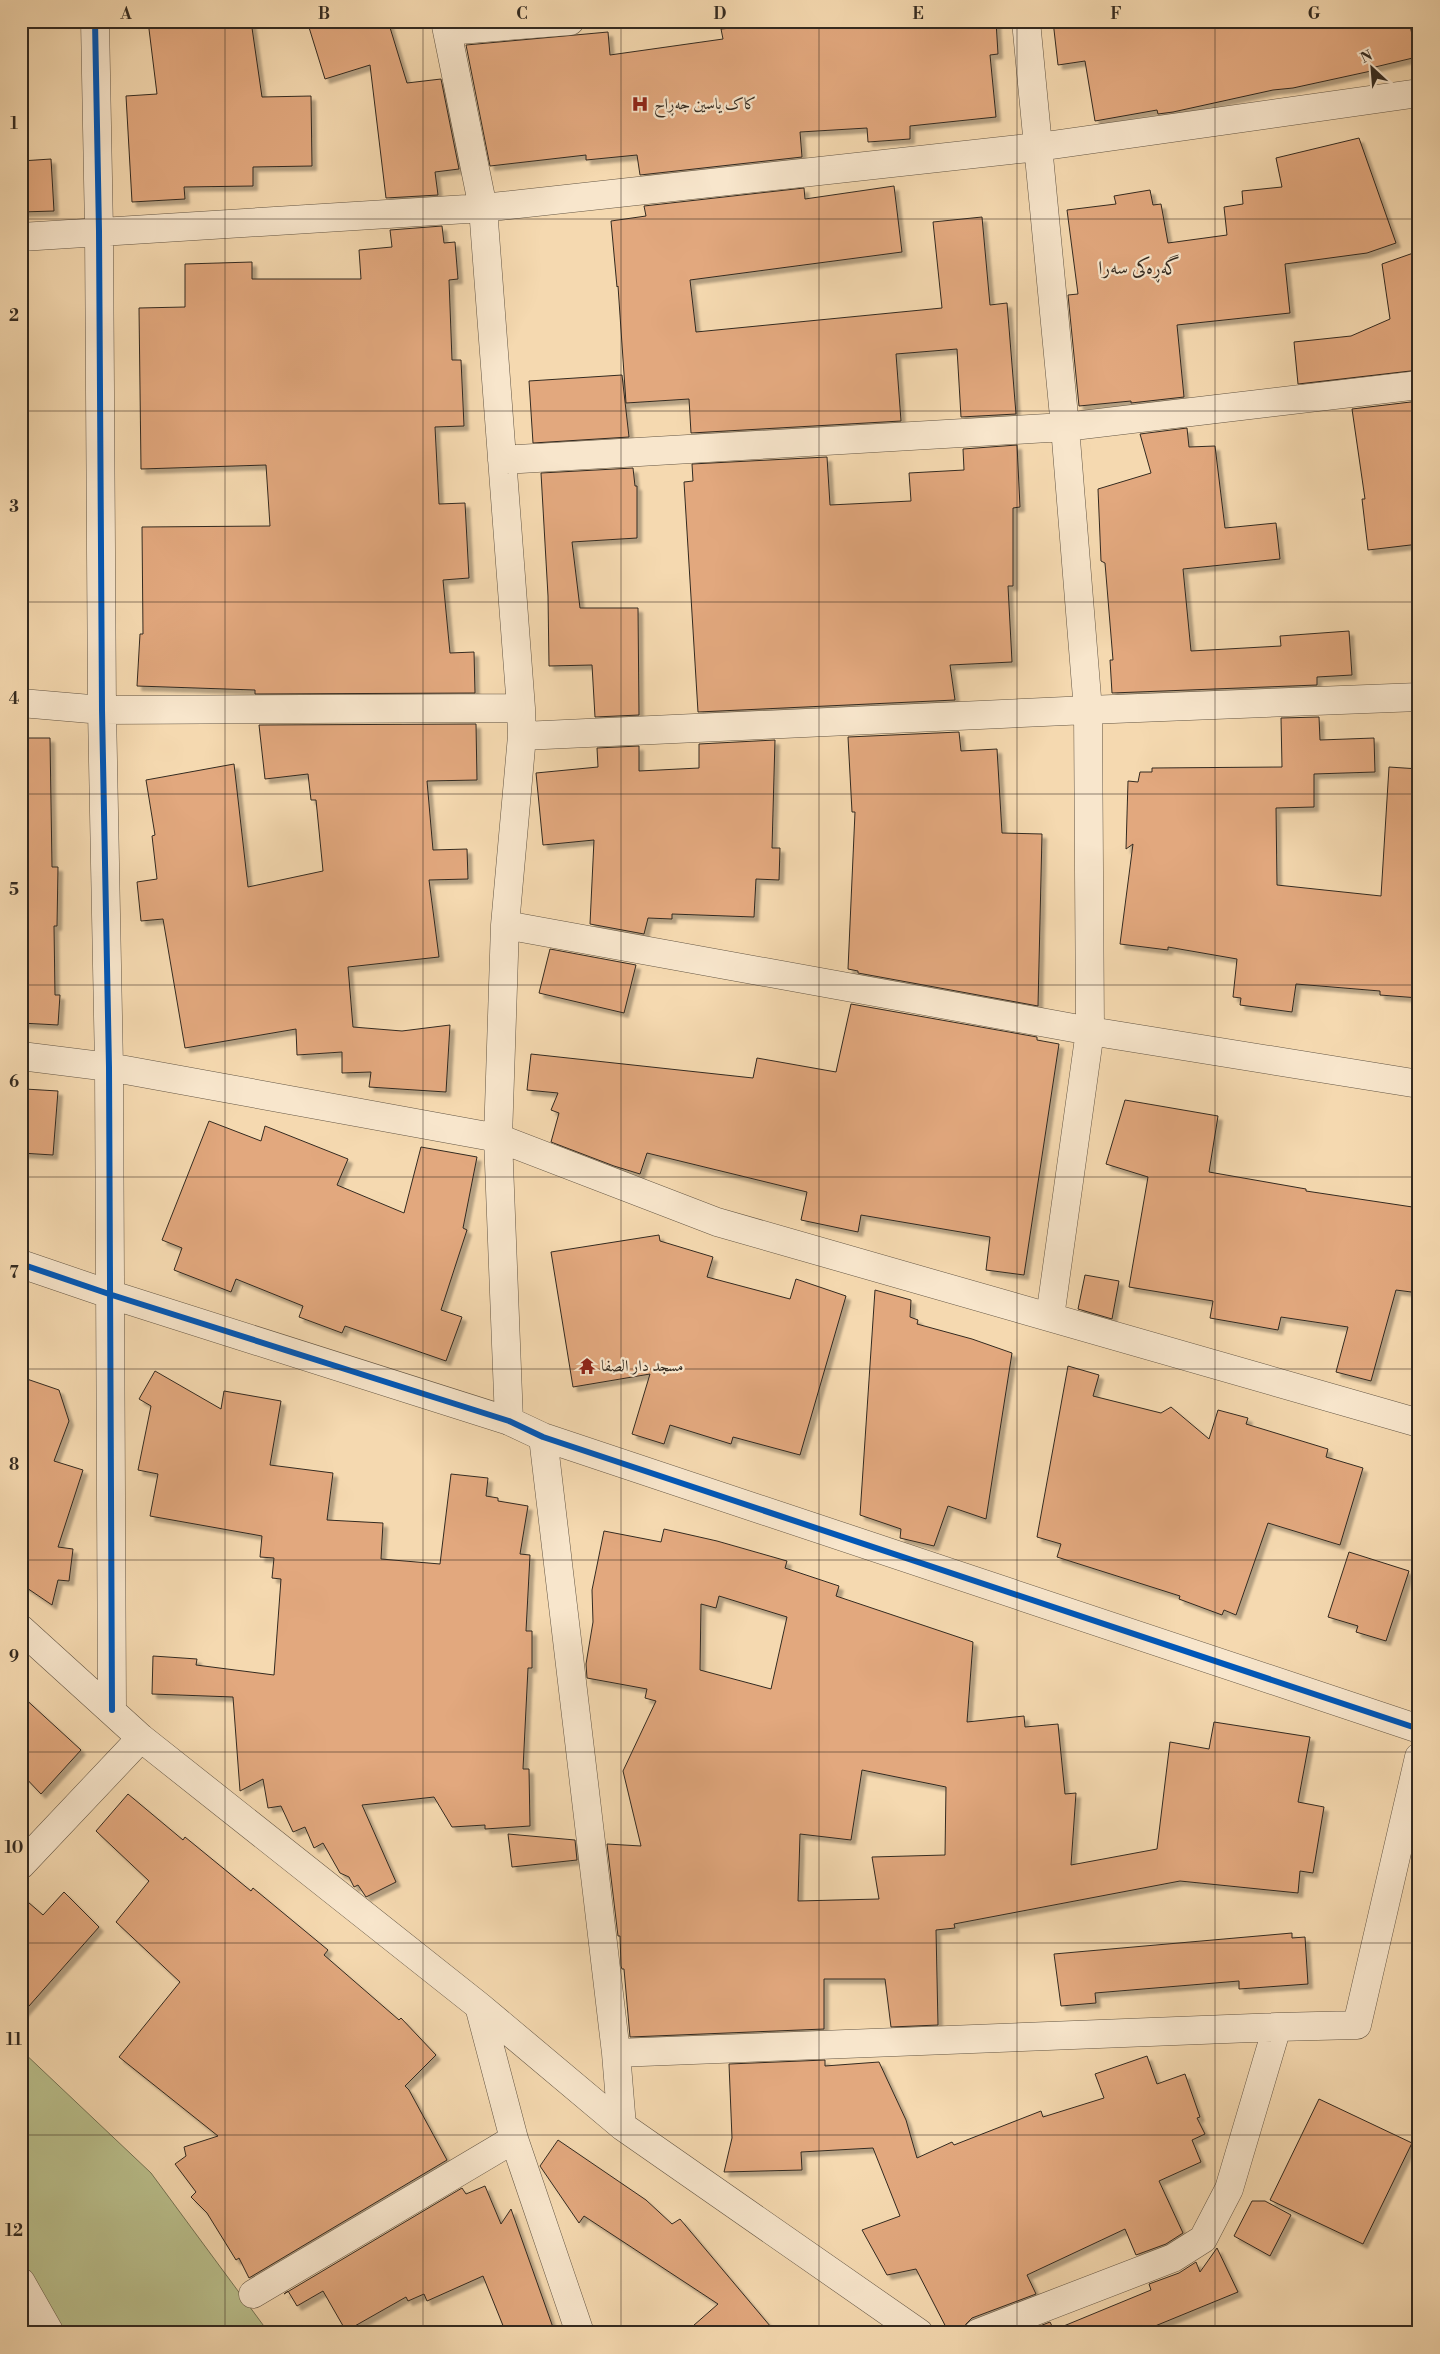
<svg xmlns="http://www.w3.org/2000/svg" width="1440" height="2354" viewBox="0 0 1440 2354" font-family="'Libre Bodoni',Amiri,serif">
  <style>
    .green { fill: #bac08d; stroke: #767556 }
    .building { fill: #e2a87e; stroke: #332a20; fill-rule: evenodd; filter: url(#shadow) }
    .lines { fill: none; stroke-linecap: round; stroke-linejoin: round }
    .street-casing { stroke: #645644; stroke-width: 29 }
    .street { stroke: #f8e6cc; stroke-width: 28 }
    .cycleway-casing { stroke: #f8e6cc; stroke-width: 9 }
    .cycleway { stroke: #0057b8; stroke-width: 6 }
    .grid { fill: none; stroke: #332a20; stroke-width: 1; stroke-opacity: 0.55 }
    .labels { text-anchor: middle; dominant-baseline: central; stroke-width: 4.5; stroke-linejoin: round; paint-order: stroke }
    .poi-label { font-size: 16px; fill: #332a20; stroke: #f8e6cc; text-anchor: start }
    .quarter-label { font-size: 19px; fill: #332a20; stroke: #f8e6cc }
    .neatline { fill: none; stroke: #332a20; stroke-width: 2 }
    .grid-label { font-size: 16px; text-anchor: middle; font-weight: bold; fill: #332a20 }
  </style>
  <defs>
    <filter id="shadow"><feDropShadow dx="4.5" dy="4.5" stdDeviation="1" flood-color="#0004"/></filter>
  </defs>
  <rect width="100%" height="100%" fill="#f5d9b0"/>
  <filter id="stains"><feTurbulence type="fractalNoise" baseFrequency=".004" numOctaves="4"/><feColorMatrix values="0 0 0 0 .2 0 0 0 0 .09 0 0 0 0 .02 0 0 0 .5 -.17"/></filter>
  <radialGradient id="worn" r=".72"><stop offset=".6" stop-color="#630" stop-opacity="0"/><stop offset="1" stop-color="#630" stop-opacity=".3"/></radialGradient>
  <!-- green -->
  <path class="green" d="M21 2050 151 2173 269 2333H21Z"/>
  <!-- building -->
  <path class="building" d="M148 21H251L262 97 311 96 312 166 253 167V186L184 187 185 199 132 202 126 96 157 94Z
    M307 21H388L407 83 441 79 459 169 435 172 438 195 386 198 370 65 325 79Z
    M803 21H996L998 54 990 55 996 117 910 126V139L868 142 867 128 800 132 802 157 640 175 637 155 586 160V155L490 166 466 45 608 32 610 55 723 39 721 29Z
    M1053 21H1409L1417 57 1371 68V71L1293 88 1273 90 1173 112 1158 114 1157 110 1095 121 1085 61 1058 65Z
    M1359 138 1396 243 1367 253 1285 264 1290 313 1177 325 1184 397 1131 403V401L1079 406 1068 295 1078 294 1067 210 1116 204 1114 196 1150 190 1153 205 1161 204 1168 243 1227 235 1224 207 1243 204 1242 191 1282 187 1276 158Z
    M51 159 54 211 21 212V161Z
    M894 186 902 252 690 280 696 332 942 308 933 222 982 217 990 305 1007 303 1016 414 961 417 957 349 896 354 901 421 691 433 689 399 626 403 618 286 617 287 611 221 646 216 644 206 804 188 805 199Z
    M442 226 444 243 455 242 458 279 449 280 452 360H461L464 426 435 427 439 504 465 503 469 578 443 580 450 653 474 652 475 693 255 694V690L137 686 140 634H143L142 527 270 526 266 465 141 469 139 308 185 307V264L252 262V279H361L359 250 392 247 390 230Z
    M1419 251V370L1298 384 1294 342 1351 336 1390 319 1382 264Z
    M622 375 629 437 533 443 529 381Z
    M1419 401V544L1368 550 1362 499H1365L1352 409Z
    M1187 428 1189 447 1215 446 1225 528 1276 523 1280 559 1183 569 1191 651 1281 646 1280 636 1349 631 1352 675 1317 677V685L1112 693 1110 660H1113L1105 563 1101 561 1098 489 1151 473 1140 434Z
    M1017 445 1020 507 1013 508V586H1008L1012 662 950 665 955 700 698 712 684 482 693 481 692 464 827 457 830 505 911 501 909 473 964 470 963 449Z
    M633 468 635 486H637V538L572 542 580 608H638L639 715 595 717 592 665 549 666 548 596 541 473Z
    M1319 717 1320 740 1374 738 1375 772 1314 774V807L1276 808 1277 885 1381 896 1389 767 1419 769V998L1380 995V991L1296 984 1292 1012 1240 1005 1241 998 1233 997 1237 959 1168 947V950L1120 944 1133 844 1126 849 1128 781 1138 782 1140 772H1152V768L1282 767 1281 718Z
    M476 724 477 780 427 781 433 850 467 849 468 879 429 880 439 957 348 967 353 1027 402 1031 450 1025 446 1092 369 1087 371 1072 342 1073V1052L297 1055 296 1029 185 1048 163 919 141 921 137 882 157 879 152 836 155 835 146 780 234 764 248 887 323 871 316 800H311L308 774 265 779 259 725Z
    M959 732 961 751 997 749 1002 833 1042 834 1038 1006 858 973V971L848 969 855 812H852L848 737Z
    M21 738H50L52 867H58L57 926H54L55 995H60L58 1025 21 1023Z
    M775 740 772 848H780L779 880 756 879 754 917 672 914V919L648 918 644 934 590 924 594 840 543 845 536 773 598 767 597 748 639 746V771L699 768V744Z
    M550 949 636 965 624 1013 539 993Z
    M851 1004 1037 1037V1040L1059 1044 1024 1275 986 1270 990 1237 861 1215 858 1232 801 1220 807 1192 647 1153 640 1174 614 1166 551 1142 559 1113 551 1110 558 1093 527 1090 531 1054 753 1078 757 1058 836 1072Z
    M25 1089 58 1091 53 1155 21 1153Z
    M1125 1100 1218 1116 1209 1172 1306 1189V1191L1419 1208V1293L1396 1290 1371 1381 1336 1372 1348 1327 1281 1317 1278 1330 1210 1318 1213 1301 1129 1287 1148 1177 1106 1164Z
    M209 1121 261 1141 265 1126 348 1159 337 1185 404 1213 421 1147 477 1157 463 1228 467 1230 441 1310 462 1317 446 1361 345 1326 342 1333 299 1317 303 1306 236 1279 231 1292 174 1270 182 1248 162 1240Z
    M659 1235 660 1241 713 1257 707 1277 790 1299 796 1279 846 1296 800 1455 733 1437 731 1444 670 1425 664 1444 632 1434 650 1374 573 1387 551 1252Z
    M1085 1275 1119 1281 1112 1319 1078 1309Z
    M875 1290 911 1300 910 1317 918 1320 917 1324 972 1339 1012 1353 986 1519 948 1506 934 1546 900 1538 901 1529 860 1515Z
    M1068 1366 1099 1375 1093 1396 1161 1413 1171 1407 1209 1439 1218 1410 1248 1418 1246 1424 1328 1449 1326 1457 1363 1468 1340 1545 1268 1523 1236 1615 1224 1610 1222 1615 1179 1599 1180 1596 1057 1557 1061 1544 1037 1537Z
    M155 1371 221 1409 224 1391 281 1401 270 1465 333 1473 327 1520 383 1523 381 1559 440 1564 451 1474 488 1478 486 1496 498 1498V1501L528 1506 520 1554 530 1555 526 1631H532V1668H528L523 1769H529L530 1826 485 1829V1825L452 1827 434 1797 362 1805 396 1882 366 1897 358 1885 354 1887 349 1877 340 1873 323 1843 314 1848 305 1827 293 1832 281 1806 268 1808 263 1779 240 1791 233 1697 152 1694 153 1656 197 1659 196 1665 274 1675 281 1579 272 1578 274 1558 260 1557 262 1536 150 1516 158 1474 138 1470 151 1406 139 1399Z
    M21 1377 59 1390 69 1421 54 1461 83 1470 58 1547 73 1549 69 1581 58 1580 52 1605 21 1584Z
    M664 1529 717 1541 787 1561 785 1568 839 1586 836 1596 973 1642 967 1722 1024 1716 1025 1727 1058 1724 1065 1794 1076 1793 1071 1865 1157 1849 1170 1742 1209 1749 1214 1722 1310 1737 1298 1802 1324 1807 1313 1873 1300 1871 1298 1893 1180 1881 954 1924 955 1928 936 1930 938 2025 891 2027 885 1979H824V2029L630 2037 624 1969H622L621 1966 620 1936H618L607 1844 641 1846 623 1771 656 1701 645 1698 647 1689 587 1678 586 1664 593 1622 592 1590 604 1531 661 1542ZM719 1596 787 1617 771 1689 700 1670 701 1604 716 1608ZM862 1770 946 1787 945 1855 872 1857 879 1899 798 1901 800 1834 851 1840Z
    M1349 1552 1409 1571 1386 1641 1356 1632 1358 1626 1328 1617Z
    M21 1695 81 1750 41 1794 21 1773Z
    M128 1794 183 1840 185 1837 251 1891 253 1888 328 1950 324 1955 399 2020 401 2018 436 2055 405 2086 409 2090 447 2160 249 2278 239 2258 236 2260 207 2213 191 2197 196 2192 175 2164 186 2156 184 2147 218 2136 119 2057 180 1982 116 1922 149 1881 96 1831Z
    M508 1834 575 1840 577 1860 512 1867Z
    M64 1892 99 1927 21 2015V1896L43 1915Z
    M1292 1933V1938L1305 1937 1308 1984 1239 1989V1981L1095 1993 1096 2003 1061 2006 1054 1954Z
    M1147 2056 1157 2084 1185 2074 1200 2117 1197 2118 1205 2134 1192 2140 1201 2162 1159 2181 1183 2233 1166 2244 1136 2255 1125 2229 1027 2275 1036 2294 972 2318 966 2324 963 2333H949L916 2269 887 2275 862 2230 900 2216 873 2148 801 2152 802 2170 724 2172 732 2138 729 2064 825 2060V2066L879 2062 906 2120 917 2158 952 2142 954 2145 1041 2111 1043 2117 1104 2098 1095 2074Z
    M1319 2099 1412 2143 1363 2244 1270 2200Z
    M558 2140 646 2200 672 2224 680 2219 776 2333H685L718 2304 584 2216 579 2223 540 2166Z
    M485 2186 501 2224 511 2209 555 2333H506L483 2276 427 2301 424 2294 408 2301 406 2297 346 2331 323 2291 297 2306 288 2291 284 2294 462 2188 466 2194Z
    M1252 2201H1265L1291 2215 1270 2256 1234 2236Z
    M1217 2248 1238 2292 1138 2333H1022L1050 2322 1054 2330 1151 2290 1149 2284 1179 2273 1196 2262 1200 2272Z"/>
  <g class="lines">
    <!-- street casing -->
    <g class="street-casing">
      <path id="street" d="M95 21 99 231 102 710 109 1067 112 1710
        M445 21 483 208 521 708 522 736 505 925 498 1138 509 1421
        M1026 21 1065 427 1088 710 1090 1031 1050 1317
        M447 31 570 21
        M21 237 483 208 1038 147 1419 93
        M502 460 1065 427 1419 385
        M21 703 102 710 521 708
        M522 736 1088 710 1419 697
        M505 925 1090 1031 1419 1084
        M21 1056 109 1067 498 1138 717 1222 1419 1423
        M21 1264 112 1295 509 1421 543 1437 1419 1729
        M543 1437 616 2053 622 2126
        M21 1629 141 1738 479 2006 622 2126 919 2333
        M21 1865 141 1738
        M479 2006 514 2139 580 2333
        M616 2053 1277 2027
        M21 2282 50 2333
        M253 2294 514 2139
        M978 2333 1173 2258 1203 2239 1229 2189 1277 2027 1357 2025 1419 1757"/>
    </g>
    <!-- street -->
    <use href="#street" class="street"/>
    <!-- cycleway casing -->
    <g class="cycleway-casing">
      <path id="cycleway" d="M95 21 99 231 102 710 109 1067 112 1710
        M21 1264 112 1295 509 1421 543 1437 1419 1729"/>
    </g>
    <!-- cycleway -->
    <use href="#cycleway" class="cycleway"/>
  </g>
  <!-- grid -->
  <path class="grid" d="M225 21V2333M423 21V2333M621 21V2333M819 21V2333M1017 21V2333M1215 21V2333M21 219H1419M21 411H1419M21 602H1419M21 794H1419M21 985H1419M21 1177H1419M21 1369H1419M21 1560H1419M21 1752H1419M21 1943H1419M21 2135H1419"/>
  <!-- icons -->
  <defs>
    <g id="hospital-bare" transform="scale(1.35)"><path d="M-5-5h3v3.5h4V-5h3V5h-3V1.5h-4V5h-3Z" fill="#8f2418" stroke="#f8e6cc" stroke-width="2.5" paint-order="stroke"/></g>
    <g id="temple-bare" transform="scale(1.35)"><path d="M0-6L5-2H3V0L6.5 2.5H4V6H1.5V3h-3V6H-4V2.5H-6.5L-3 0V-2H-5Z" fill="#8f2418" stroke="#f8e6cc" stroke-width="2.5" paint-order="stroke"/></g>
  </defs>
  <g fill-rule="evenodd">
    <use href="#hospital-bare" x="640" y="104"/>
    <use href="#temple-bare" x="587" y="1366"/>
  </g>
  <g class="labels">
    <!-- poi labels -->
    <g class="poi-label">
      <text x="654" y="104">کاک یاسین جەڕاح</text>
      <text x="601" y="1366">مسجد دار الصفا</text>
    </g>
    <!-- quarter labels -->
    <g class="quarter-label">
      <text x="1139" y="268">گەڕەکی سەرا</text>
    </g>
  </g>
  <!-- margin -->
  <rect width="1440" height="2354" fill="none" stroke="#f5d9b0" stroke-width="55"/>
  <!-- north arrow -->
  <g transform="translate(1372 68) rotate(334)" stroke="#f8e6cc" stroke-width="4" paint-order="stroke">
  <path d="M0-4L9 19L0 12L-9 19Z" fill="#332a20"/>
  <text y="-8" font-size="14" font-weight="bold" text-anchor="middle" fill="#332a20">N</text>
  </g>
  <rect x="28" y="28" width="1384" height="2298" class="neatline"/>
  <g class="grid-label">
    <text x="126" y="19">A</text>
    <text x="324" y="19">B</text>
    <text x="522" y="19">C</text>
    <text x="720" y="19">D</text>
    <text x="918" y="19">E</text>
    <text x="1116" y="19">F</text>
    <text x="1314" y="19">G</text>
    <text x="14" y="129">1</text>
    <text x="14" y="321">2</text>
    <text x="14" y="512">3</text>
    <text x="14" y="704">4</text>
    <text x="14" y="895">5</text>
    <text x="14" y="1087">6</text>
    <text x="14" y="1278">7</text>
    <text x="14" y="1470">8</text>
    <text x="14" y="1662">9</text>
    <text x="14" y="1853">10</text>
    <text x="14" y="2045">11</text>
    <text x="14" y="2236">12</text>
  </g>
  <rect width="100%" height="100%" filter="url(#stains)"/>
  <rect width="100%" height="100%" fill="url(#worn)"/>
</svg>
